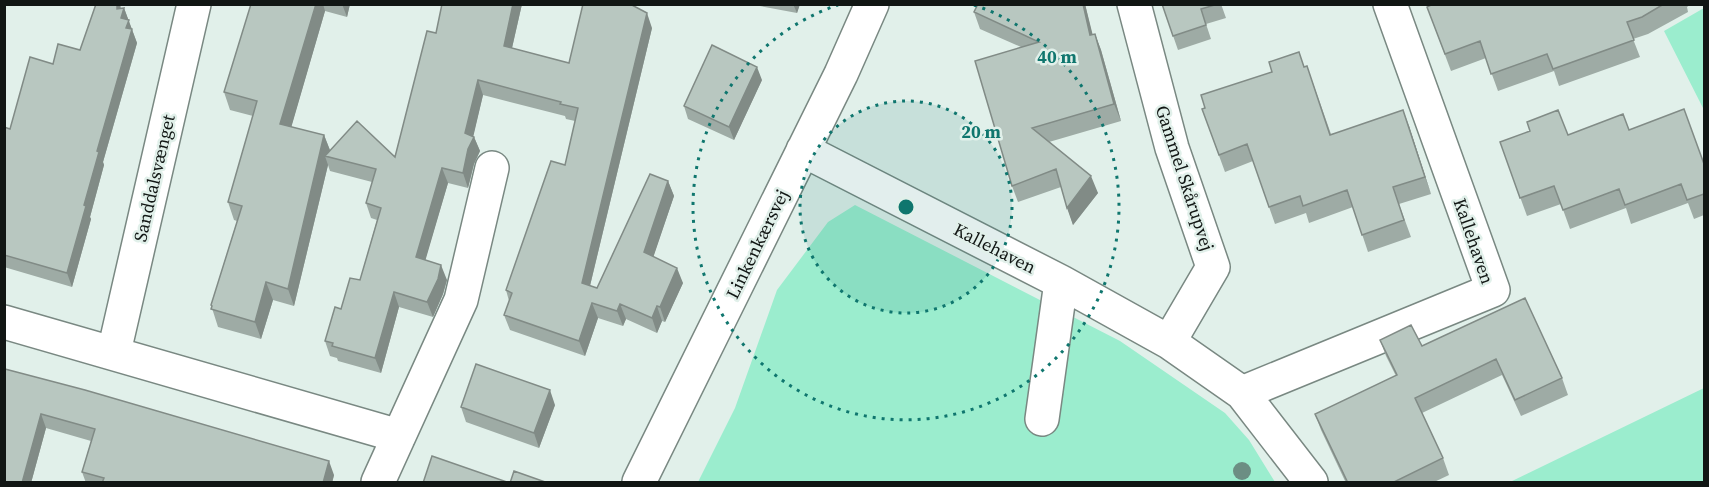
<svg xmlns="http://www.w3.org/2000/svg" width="1709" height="487" viewBox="0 0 1709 487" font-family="'Source Serif 4',serif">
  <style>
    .pitch { fill: #9bedce }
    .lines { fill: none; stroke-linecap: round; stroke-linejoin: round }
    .minor-casing { stroke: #798882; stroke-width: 36 }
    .minor { stroke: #fff; stroke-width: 33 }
    .tree { fill: #6c8e83 }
    .wall { fill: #9eaba5 }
    .shaded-wall { fill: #818b86 }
    .building { fill: #b8c7c0; stroke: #818b86; stroke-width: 1.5 }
    .ring { fill: none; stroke: #0f766e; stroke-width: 3; stroke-dasharray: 3 6 }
    .labels { text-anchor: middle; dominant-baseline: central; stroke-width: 5; stroke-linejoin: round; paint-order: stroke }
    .street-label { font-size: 18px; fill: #111614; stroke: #e1f0ea }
    .centre { fill: #0f766e; stroke: #e1f0ea; stroke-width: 3 }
    .ring-label { font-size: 18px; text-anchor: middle; font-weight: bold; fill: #0f766e; stroke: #e1f0ea; stroke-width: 5; stroke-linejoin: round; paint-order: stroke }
  </style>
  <rect width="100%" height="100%" fill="#e1f0ea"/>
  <!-- pitch -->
  <path class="pitch" d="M1704 8V110L1664 31Z
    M855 205 1120 341 1225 413 1249 440 1275 482H698L735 408 777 290 828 222Z
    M1704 388V482H1510Z"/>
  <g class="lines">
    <!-- minor casing -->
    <g class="minor-casing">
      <path id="minor" d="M1134 4 1172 148 1213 267 1169 342
        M803 150 1061 282 1169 342 1242 393 1311 482
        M4 322 399 436
        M114 352 194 4
        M1242 393 1493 290 1390 4
        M1042 419 1061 282
        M378 482 461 300 492 168
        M639 482 841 74 872 4"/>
    </g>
    <!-- minor -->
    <use href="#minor" class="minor"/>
  </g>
  <!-- trees -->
  <circle class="tree" cx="1242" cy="471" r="9"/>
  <!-- wall -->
  <path class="wall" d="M96 4H120L121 8H124L137 43 103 162 104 165 90 217 91 219 72 287 4 267V127L10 129 53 64 80 50Z
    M251 4H350L347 17 325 11 291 127 324 135 330 150 395 157 436 33 442 4H522L512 48 569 63 652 28 590 286 597 288 668 181 674 196 653 257 683 283 665 322 662 321 657 333 626 319 623 326 598 318 585 356 510 330 504 315 509 301 506 290 565 165 575 121 566 119 565 116 483 95 473 136 474 137 480 151 474 164 468 188 448 183 425 260 447 280 443 294 433 317 399 307 381 373 338 361 337 358 330 356 325 341 341 309 360 280 377 220 371 218 366 203 372 182 330 171 328 165 294 306 273 300 261 339 218 327 211 305 237 221 234 220 228 202 253 116 230 110 224 92Z
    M749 4H800L797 13Z
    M978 4H1085L1092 34H1095L1101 50 1121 121 1049 142 1098 193 1073 225 1061 187 1018 202 1012 186 1021 47 980 29 974 12Z
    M1162 4H1221L1226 18 1206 24 1211 39 1178 50Z
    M1433 4H1691L1687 7 1688 12 1648 34 1633 39 1640 57 1559 86 1554 71 1498 91 1486 58 1451 71 1427 7Z
    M1307 66 1331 134 1409 126 1431 194 1399 204 1411 237 1368 252 1353 207 1309 223 1306 213 1275 224 1253 161 1225 172 1202 109Z
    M762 80 734 140 688 119 684 106Z
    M1629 130 1704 164V215L1694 219 1688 203 1631 224 1626 208 1570 229 1561 204 1527 216 1500 142 1530 131 1568 135Z
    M1525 298 1562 378 1568 395 1521 416 1502 375 1422 413 1443 458 1449 475 1432 483H1346L1321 430 1315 414 1396 376 1386 356 1380 340 1422 346Z
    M4 371 334 475 332 483H86L82 472 91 441 46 428 31 483H4Z
    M555 405 539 448 466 422 461 407Z"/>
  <!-- shaded-wall -->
  <path class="shaded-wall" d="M117 4H120L121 17 124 8 137 43 103 162 104 165 90 217 91 219 72 287 67 273 97 151 117 9Z
    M316 4H323L325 11 287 142 280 124Z
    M342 4H350L347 17Z
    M513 4H522L509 61 504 46Z
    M793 4H800L797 13Z
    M1083 4H1085L1097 52 1090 35Z
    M647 13 652 28 587 298 582 283Z
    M1095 34 1101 50 1121 121 1114 104Z
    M757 67 762 80 734 140 729 127Z
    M478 80 483 95 472 142 474 137 480 151 474 164 468 188 463 173 465 133Z
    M1403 110 1409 126 1431 194 1425 177Z
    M324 135 331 153 325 156 328 165 294 306 288 289Z
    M442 168 448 183 422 272 416 257Z
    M1091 176 1098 193 1073 225 1067 208Z
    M668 181 674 196 650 267 644 252Z
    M441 265 447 280 443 294 433 317 427 302Z
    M677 268 683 283 665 322 660 307Z
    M266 282 273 300 261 339 255 322Z
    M394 292 399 307 381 373 375 358Z
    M592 303 598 318 585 356 579 341Z
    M620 304 626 319 623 326 617 311Z
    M657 306 662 321 657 333 652 318Z
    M550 390 555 405 539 448 534 433Z
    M41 414 46 428 31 483H22Z
    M329 461 334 475 332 483H323Z"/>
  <!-- building -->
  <path class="building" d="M96 4H117V9L124 8 121 18 129 20 126 28 132 29 97 151 99 152 84 205 86 206 67 273 4 255V127L10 129 30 57 53 64 58 44 80 50Z
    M251 4H316L280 124 324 135 288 289 266 282 255 322 211 309 212 306 211 305 242 206 228 202 257 101 224 92Z
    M442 4H513L504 46 569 63 583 4H630L647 13 582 283 597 288 650 174 668 181 644 252 677 268 660 307 657 306 652 318 620 304 617 311 592 303 579 341 504 315 512 293 506 290 551 161 565 165 578 108 560 104 561 102 478 80 465 133 474 137 468 149 463 173 442 168 416 257 441 265 438 279 427 302 394 292 375 358 332 346 333 343 325 341 335 307 341 309 350 278 360 280 381 208 366 203 376 169 325 156 357 121 395 157 427 31 436 33Z
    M978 4H1083L1090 35 1095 34 1114 104 1032 128 1091 176 1067 208 1056 169 1012 186 975 61 1039 42 974 12Z
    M1162 4H1218L1201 9 1206 25 1173 36Z
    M1433 4H1664L1642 17 1627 22 1634 40 1553 69 1547 54 1491 74 1480 41 1445 54 1427 7Z
    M712 45 757 67 729 127 684 106Z
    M1299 52 1304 67 1307 66 1330 135 1403 110 1425 177 1393 187 1404 220 1362 235 1347 190 1303 206 1300 196 1269 207 1247 144 1219 155 1202 109 1205 108 1201 95 1272 72 1269 62Z
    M1684 109 1704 164V194L1687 200 1681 184 1625 205 1619 189 1563 210 1554 186 1520 198 1500 142 1530 131 1527 122 1558 110 1568 135 1623 114 1629 130Z
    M1525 298 1562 378 1515 400 1496 359 1415 398 1443 458 1392 483H1348L1315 414 1397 375 1380 340 1411 325 1422 346Z
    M476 364 550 390 534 433 461 407Z
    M5 369 85 390 329 461 323 483H102L104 478 82 472 95 429 41 414 22 483H4V371Z
    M432 456 507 482V483H423Z
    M514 471 548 483H510Z"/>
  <!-- distance rings -->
  <circle cx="906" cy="207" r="106" fill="#0f766e" fill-opacity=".12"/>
  <g class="ring">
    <circle cx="906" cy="207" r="106"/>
    <path d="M974 5A213 213 0 1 1 838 5"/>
  </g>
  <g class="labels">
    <!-- street labels -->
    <g class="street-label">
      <text transform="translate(154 178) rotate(-77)">Sanddalsvænget</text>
      <text transform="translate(1185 178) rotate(72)">Gammel Skårupvej</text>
      <text transform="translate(1474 241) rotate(71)">Kallehaven</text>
      <text transform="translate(757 244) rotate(-64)">Linkenkærsvej</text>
      <text transform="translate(995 248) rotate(27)">Kallehaven</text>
    </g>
  </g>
  <circle cx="906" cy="207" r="9" class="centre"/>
  <g class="ring-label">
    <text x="1057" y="63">40 m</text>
    <text x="981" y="138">20 m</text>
  </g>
  <!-- border -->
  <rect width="1709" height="487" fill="none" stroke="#111614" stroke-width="12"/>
</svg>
